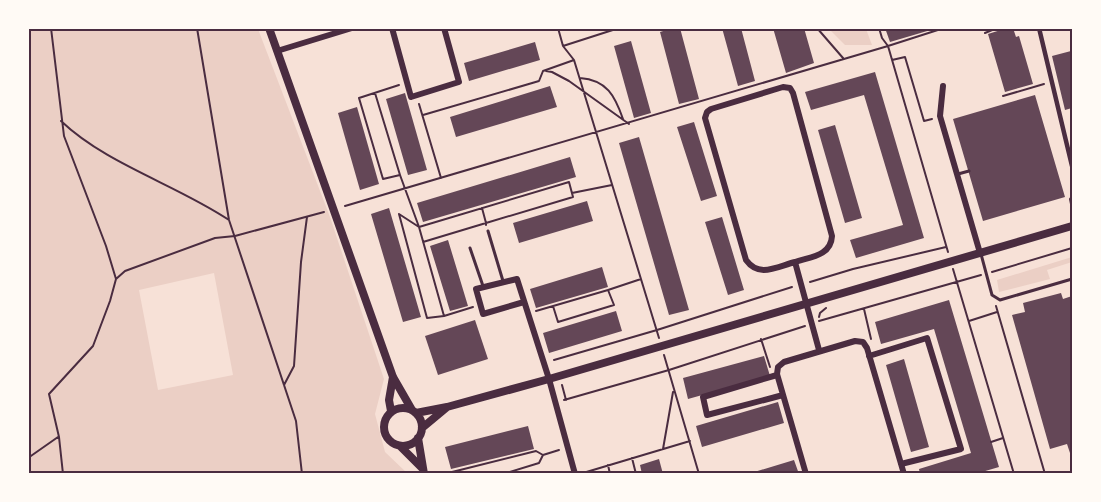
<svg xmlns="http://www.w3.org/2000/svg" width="1101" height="502" viewBox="0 0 1101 502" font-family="Montserrat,sans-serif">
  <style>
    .green { fill: #ebcfc5; fill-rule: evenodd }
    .building { fill: #644757 }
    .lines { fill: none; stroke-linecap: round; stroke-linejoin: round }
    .path { stroke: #4a2c40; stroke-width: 2 }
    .service { stroke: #4a2c40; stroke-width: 3 }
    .pedestrian { stroke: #4a2c40; stroke-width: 4.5 }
    .minor { stroke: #4a2c40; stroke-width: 6 }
    .tertiary { stroke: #4a2c40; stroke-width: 8 }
    .neatline { fill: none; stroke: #4a2c40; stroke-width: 2 }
  </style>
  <rect width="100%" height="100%" fill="#f7e1d7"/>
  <!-- green -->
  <path class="green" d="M28 29H258L330 217 384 379 375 414 385 452 407 473H29ZM214 273 233 375 158 390 139 290Z
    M829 29H866L872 45H845Z
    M1072 257V262L1047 270 1050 279 999 292 997 280Z"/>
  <!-- building -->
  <path class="building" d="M673 28H680L699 99 679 104 660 32Z
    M722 28H741L755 81 738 86Z
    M773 28H804L814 63 786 73Z
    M885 28H934V29L890 42Z
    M1007 28H1013L1016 37 1019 36 1033 84 1005 92 988 34Z
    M631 41 651 113 634 118 614 46Z
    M535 42 540 60 469 81 464 63Z
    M1071 51 1072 108 1065 110 1052 56Z
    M875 72 924 238 856 258 850 240 903 225 864 95 811 110 805 92Z
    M550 86 557 107 456 137 450 117Z
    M405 93 427 170 408 175 386 99Z
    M1035 95 1065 197 983 221 953 119Z
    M357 107 379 184 360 190 338 113Z
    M694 122 717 196 701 201 677 127Z
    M835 125 862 218 845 223 818 130Z
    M639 137 689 310 669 315 619 143Z
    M570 157 576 177 423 222 417 203Z
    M587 201 593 221 519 243 513 223Z
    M389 208 421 317 403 322 371 214Z
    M722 217 744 290 728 295 705 222Z
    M448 240 468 306 450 311 430 246Z
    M602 267 608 287 536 308 530 289Z
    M1061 293 1063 299 1072 296V453H1070L1067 444 1050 449 1012 315 1025 312 1023 303Z
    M949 300 999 467 975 474H920L919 469 971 453 934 329 881 344 875 322Z
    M616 311 622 331 549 353 543 333Z
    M475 320 488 359 438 375 425 336Z
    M764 356 770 376 688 399 683 378Z
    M904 359 929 447 911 452 886 365Z
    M778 402 784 423 702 447 696 426Z
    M528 426 534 449 451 469 445 447Z
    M659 459 663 474H642L640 465Z
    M794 460 799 474H751V473Z"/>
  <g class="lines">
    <!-- path -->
    <path class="path" d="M51 28 64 136 106 246 116 279 110 301 93 346 49 394 59 437 63 474
      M197 28 229 220 296 421 302 474
      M558 28 563 46 574 60 659 338
      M817 28 843 58
      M944 28 888 46 948 252
      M985 33 997 28
      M563 46 619 28
      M892 60 905 57 924 121 932 119
      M546 71 552 72 569 81 629 124
      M580 78C607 80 615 96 623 119
      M375 93 400 175 383 179 359 98 399 85
      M1003 96 1044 84
      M419 104 441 178
      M423 115 539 81 543 71 574 60
      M61 121C106 164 177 185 229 220
      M400 175 419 227 444 316 427 318 399 214 419 227 569 182 573 197 486 223V225
      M572 193 612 185
      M1072 196 1070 199 1072 209
      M345 206 888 46 882 38 879 28
      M423 242 486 223 482 208
      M953 269 1014 474
      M992 272 1072 248
      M116 279 125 271 215 238 235 236 324 212
      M810 282 853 269 946 247
      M608 290 641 279
      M996 306 1045 474
      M864 309 871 339
      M536 311 608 290 614 305 558 322 553 306
      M444 316 473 307
      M819 317 820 313 826 308
      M819 321 981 275
      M969 321 997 312
      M761 339 770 367
      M664 355 699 474
      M554 360 657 330 792 287
      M284 385 294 366 301 262 307 217
      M562 385 566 400
      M564 400 669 370 805 326
      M991 442 1003 438
      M663 449 673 392
      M28 458 58 437
      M632 458 636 474
      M608 465 610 474
      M583 473 690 441
      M452 474V472L536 451 543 455
      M503 474 539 463 543 455 559 450"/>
    <!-- service -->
    <path class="service" d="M958 174 969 171
      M488 231 503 281
      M470 248 483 286
      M981 254 992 295 1000 300 1072 279"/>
    <!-- pedestrian -->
    <path class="pedestrian" d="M1039 28 1072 166"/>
    <!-- minor -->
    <path class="minor" d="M392 28 411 97 459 82 444 28
      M277 51 352 28
      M943 86 940 116 980 253
      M795 262C810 257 831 256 832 236L793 93 790 88 783 87 711 109 707 112 705 118 746 260C759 278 776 267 795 262L819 350
      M524 302 483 314 476 289 517 279 549 379 575 474
      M869 356 927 338 961 449 901 464
      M777 375 703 397 707 415 783 395
      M806 474 777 374 778 367 784 362 855 341 863 342 867 348 904 474"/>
    <!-- tertiary -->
    <path class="tertiary" d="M269 28 393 377 412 410
      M384 427a19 19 0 1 1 38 0a19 19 0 1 1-38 0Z
      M391 411 389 400 393 377
      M416 413 447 407 549 379 1072 226
      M422 428 446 408
      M418 438 424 474
      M400 446 422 468"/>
  </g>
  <!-- border -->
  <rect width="1101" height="502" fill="none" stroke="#fffaf5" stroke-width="60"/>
  <rect x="30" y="30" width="1041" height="442" class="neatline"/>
</svg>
